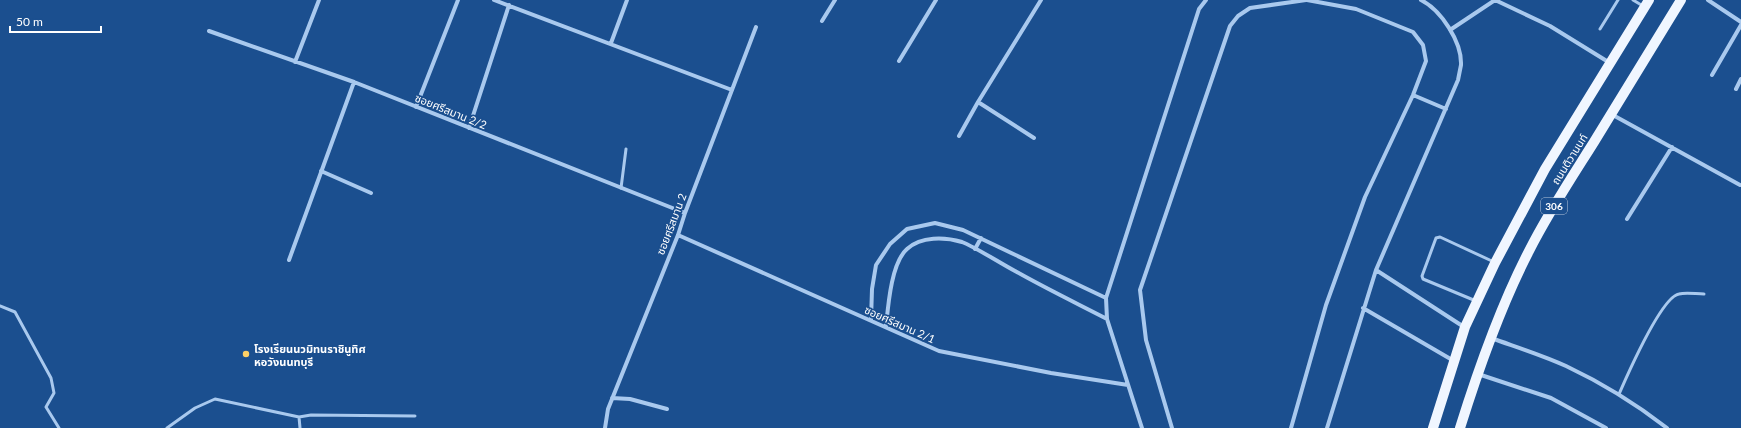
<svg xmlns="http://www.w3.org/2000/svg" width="1741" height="428" viewBox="0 0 1741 428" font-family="Lato,'Noto Sans Thai',sans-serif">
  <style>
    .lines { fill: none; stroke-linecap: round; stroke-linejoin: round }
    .service { stroke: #a9c9ee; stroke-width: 3 }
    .minor { stroke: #a9c9ee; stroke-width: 4 }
    .primary { stroke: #f0f6ff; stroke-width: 10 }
    .poi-dot { fill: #ffd166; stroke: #1b4f8f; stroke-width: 1.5 }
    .labels { text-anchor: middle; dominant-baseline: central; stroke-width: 3.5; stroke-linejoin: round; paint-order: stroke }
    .shield { fill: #1b4f8f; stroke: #bbcadd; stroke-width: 1 }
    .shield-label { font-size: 10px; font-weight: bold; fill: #fff }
    .street-label { font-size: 11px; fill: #fff; stroke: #1b4f8f }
    .poi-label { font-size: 11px; font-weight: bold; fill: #fff; stroke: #1b4f8f; text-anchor: start }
  </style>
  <rect width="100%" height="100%" fill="#1b4f8f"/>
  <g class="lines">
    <!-- service -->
    <path class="service" d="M1633 0 1643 6
      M1600 29 1618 0
      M621 188 626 149
      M1476 301 1423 279 1422 276 1436 238 1440 237 1494 262
      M0 306 15 312 51 378 54 393 46 407 59 428
      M1619 394C1627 376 1661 297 1679 294 1686 292 1696 294 1704 294
      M299 417 311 415 415 416
      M167 428 195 408 215 399 299 417 300 428"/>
    <!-- minor -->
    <path class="minor" d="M494 0 732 90
      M1495 0 1550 26 1610 63
      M1708 0 1741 22
      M822 21 835 0
      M1450 30 1495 0
      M209 31 354 82 685 213
      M611 43 627 0
      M899 61 936 0
      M295 62 319 0
      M1712 75 1741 25
      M1736 89 1741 79
      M1413 95 1446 109
      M978 102 1034 138
      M416 107 458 0
      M1611 114 1740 185
      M469 128 509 5
      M959 136 978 102 1041 0
      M321 171 371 193
      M1627 219 1672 147
      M678 235 939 351 1051 373 1128 385
      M975 249 981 238
      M289 260 354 82
      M1376 270 1464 327
      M1363 308 1454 361
      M871 320 872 289 876 265 890 244 907 229 935 223 963 230 1106 298
      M886 327C888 307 891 263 907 249 921 236 945 237 962 242 977 248 1000 263 1015 271 1045 288 1076 303 1107 319
      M1491 338C1516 347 1542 355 1566 366 1602 383 1636 404 1667 428
      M1478 374 1551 398 1606 428
      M612 398 630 399 667 409
      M605 428 608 409 678 235 685 213 756 27
      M1142 428 1107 319 1106 298 1199 9 1206 0
      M1172 428 1146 340 1140 290 1230 26 1238 16 1250 8 1306 0
      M1291 428 1326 305 1365 197 1413 95 1426 61 1423 45 1413 32 1356 9 1307 0
      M1327 428 1376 270 1458 80C1459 75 1460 70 1461 65 1462 42 1441 10 1421 0"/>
    <!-- primary -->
    <path class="primary" d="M1433 428 1465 327 1495 263 1545 169 1649 0
      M1460 428C1479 367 1500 307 1529 251 1548 213 1572 177 1594 142 1623 94 1652 47 1681 0"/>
  </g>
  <!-- markers -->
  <circle class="poi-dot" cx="246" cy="354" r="4"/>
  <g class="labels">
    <!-- shield labels -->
    <rect class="shield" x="1541" y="198" width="26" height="16" rx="3"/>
    <g class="shield-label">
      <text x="1554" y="206">306</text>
    </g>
    <!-- street labels -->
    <g class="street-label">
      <text transform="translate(451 111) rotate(22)">ซอยศรีสมาน 2/2</text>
      <text transform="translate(1569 159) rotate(-58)">ถนนติวานนท์</text>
      <text transform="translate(671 224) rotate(-69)">ซอยศรีสมาน 2</text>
      <text transform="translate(900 324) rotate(24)">ซอยศรีสมาน 2/1</text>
    </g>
    <!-- poi labels -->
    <g class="poi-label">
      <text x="254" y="348">โรงเรียนนวมิทนราชินูทิศ<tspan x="254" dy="13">หอวังนนทบุรี</tspan></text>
    </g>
  </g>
  <!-- scale -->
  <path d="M10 26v6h91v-6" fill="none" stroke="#ffffff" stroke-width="2"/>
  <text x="16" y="26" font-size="12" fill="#ffffff" stroke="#1b4f8f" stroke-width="3" paint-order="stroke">50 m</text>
</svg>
